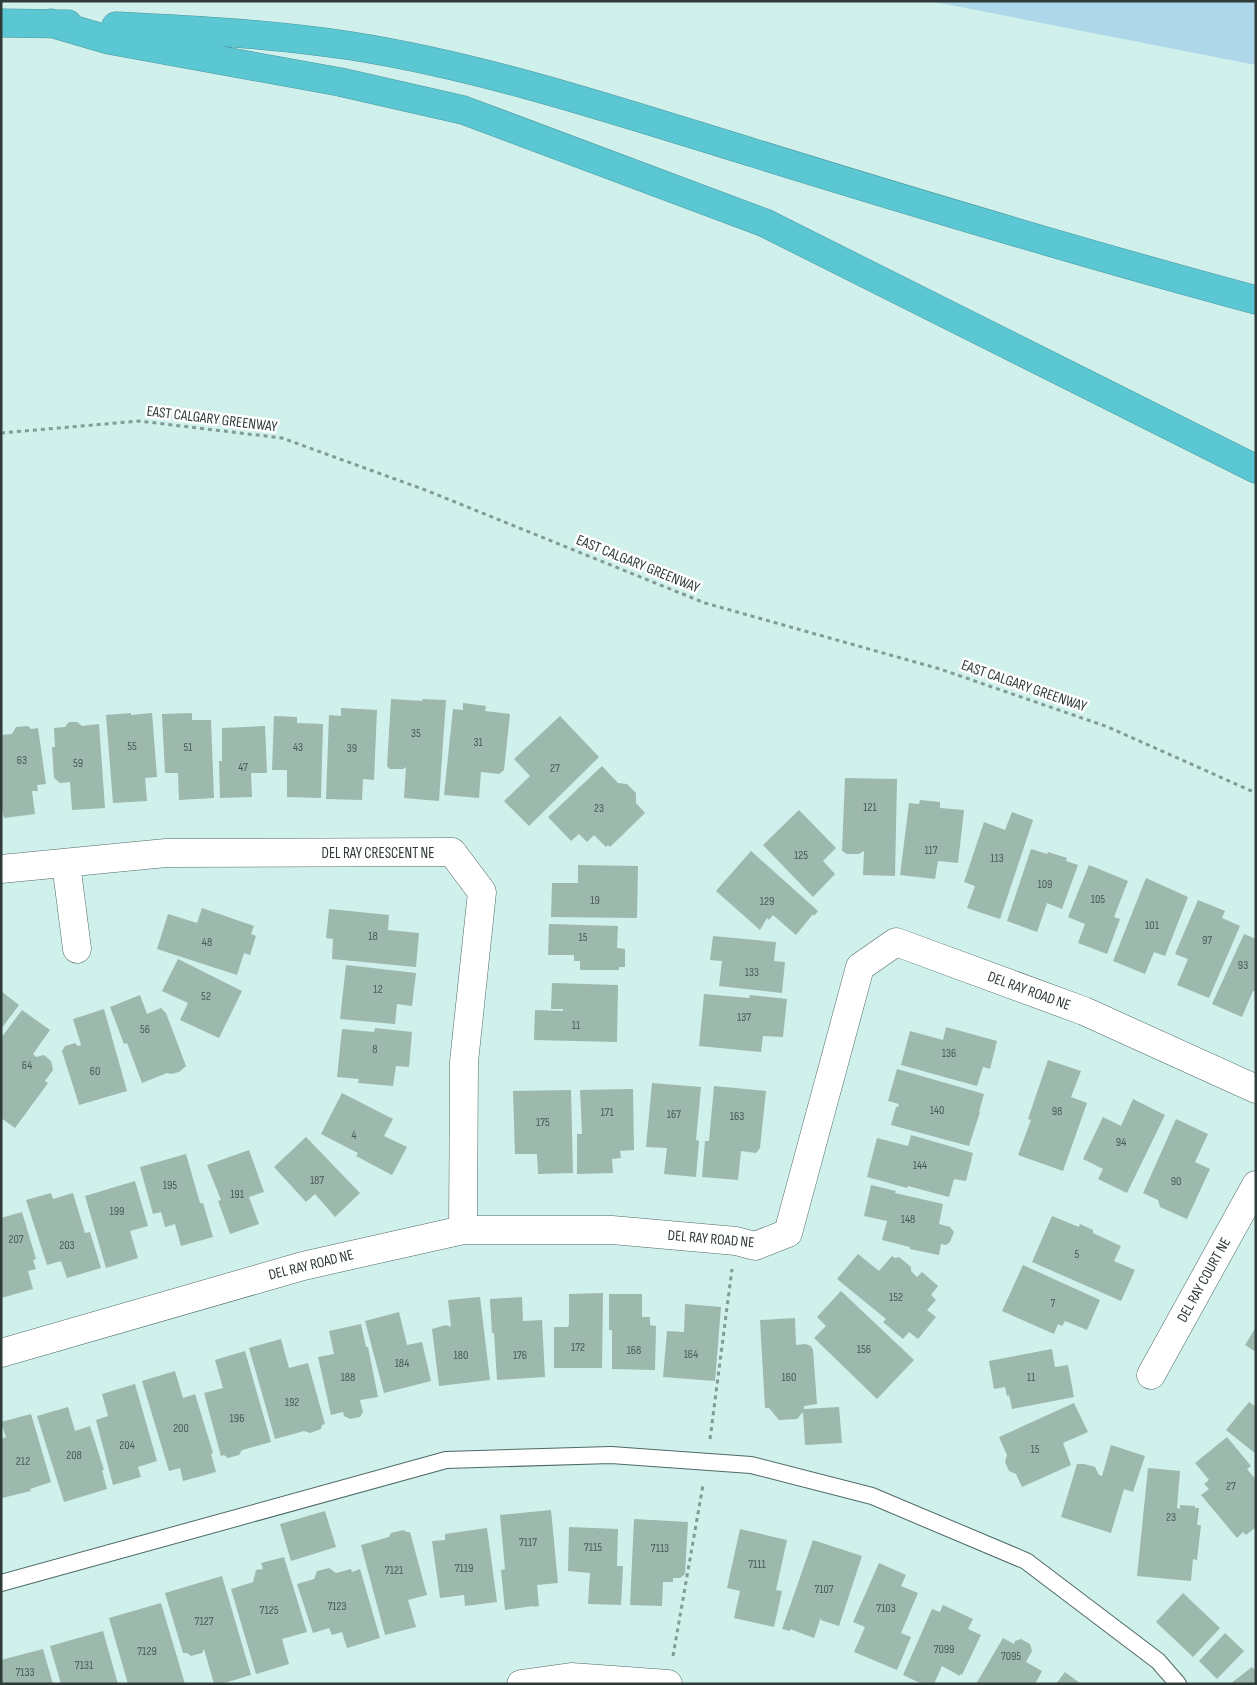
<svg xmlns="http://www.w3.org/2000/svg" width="1257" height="1685" viewBox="0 0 1257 1685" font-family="'Sofia Sans Condensed',sans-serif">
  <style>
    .water { fill: #aed8e9 }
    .building { fill: #9db8ac }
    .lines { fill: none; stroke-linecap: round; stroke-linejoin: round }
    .lane-casing { stroke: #4e6a67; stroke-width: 18 }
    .street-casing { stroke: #4e6a67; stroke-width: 29 }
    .secondary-casing { stroke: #4e6a67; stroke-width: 29 }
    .highway-casing { stroke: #4b969d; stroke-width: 29 }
    .path { stroke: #839a97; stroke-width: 3; stroke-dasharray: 4 4; stroke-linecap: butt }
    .lane { stroke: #fff; stroke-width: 16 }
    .street { stroke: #fff; stroke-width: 28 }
    .secondary { stroke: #fff; stroke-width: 28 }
    .highway { stroke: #5bc7d3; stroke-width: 28 }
    .labels { text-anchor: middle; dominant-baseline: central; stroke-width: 5; stroke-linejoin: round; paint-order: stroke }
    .number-label { font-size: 12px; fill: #4a5a56 }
    .street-label { font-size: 15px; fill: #2e3b39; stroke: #fff }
  </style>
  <rect width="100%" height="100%" fill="#d0f0eb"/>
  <!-- water -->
  <path class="water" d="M930 1H1256V65Z"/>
  <!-- building -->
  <path class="building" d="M391 699 423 701 422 699 446 700 439 801 404 798 406 767 403 769H390L387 766Z
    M463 703 486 706 485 711 510 714 504 770 499 774 481 772 479 798 444 795 453 709 463 710Z
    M341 708 377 710 374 780 363 779 362 800 326 799 329 715 341 716Z
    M131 713V715L152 713 157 777 145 778 147 801 113 803 106 715Z
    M192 713V720H211L214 798 179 800 178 773H165L162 714Z
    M274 716 297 717V723L323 724 321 798 287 797V770H272Z
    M560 716 599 757 529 826 504 801 530 776 514 759Z
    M69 722H77L82 726 99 724 105 808 72 810 70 782 60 783 54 778 52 747H55L54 728 65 727Z
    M28 726 31 729 38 728 46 784 37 785 38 791H32L35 814 4 818 1 806V735L12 734 16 727Z
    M265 726 267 773H251L252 797 220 798 219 761H222V728Z
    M602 766 618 783 627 784 636 793V803L645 813 610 847 608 845 606 847 594 835 587 842 579 834 571 841 548 817Z
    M845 778 897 779 895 876 863 875 864 851 859 854H847L842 851Z
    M920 800 940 802V808L964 810 958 863 938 861 935 879 900 875 909 803 919 804Z
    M799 810 836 848 823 861 835 874 813 897 763 845Z
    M1012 812 1033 820 1000 919 967 908 975 886 964 882 984 822 1005 830Z
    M1031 849 1047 854 1048 852 1064 857 1067 858 1066 861 1078 865 1062 909 1047 903 1037 932 1007 921Z
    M751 851 818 911 814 916 813 914 796 935 773 915 769 920 767 918 760 930 716 891Z
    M578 865 638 866 637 918 551 917 552 883H578Z
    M1089 865 1128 881 1114 917 1120 919 1107 954 1078 943 1085 924 1068 917Z
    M1146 878 1188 897 1165 956 1154 952 1145 974 1113 961Z
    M1198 900 1225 911 1222 918 1240 926 1209 998 1177 985 1188 959 1175 954Z
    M202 908 254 926 251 934 256 936 250 955 244 953 237 975 157 949 168 914 197 923Z
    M329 909 389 915 388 930 419 933 416 967 332 959 333 939 326 938Z
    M549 924 618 926 617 948 625 949V967H619V970H580V961H574V955H548Z
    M1244 934 1256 939V992L1253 991 1242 1017 1212 1004Z
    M713 936 776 942 774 961 785 962 782 993 719 986 722 961 710 960Z
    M178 959 242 991 219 1038 180 1020 188 1003 162 991Z
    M346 965 416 973 412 1006 397 1004 395 1024 340 1019Z
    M552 983 618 985 617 1042 534 1040 535 1010 563 1011V1009H551Z
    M1 991 19 1005 1 1029Z
    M704 994 749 998 750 995 787 999 783 1037 763 1036 761 1052 699 1046Z
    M140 995 147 1014 161 1008 166 1013 186 1066 179 1072 171 1074 167 1073 142 1083 127 1043 124 1044 110 1007Z
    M104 1009 127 1091 79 1105 62 1051 65 1046 75 1043 78 1046 81 1045 73 1019Z
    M22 1010 50 1030 33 1054 36 1057 44 1055 51 1061 53 1070 45 1081 48 1083 15 1128 1 1118V1038Z
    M946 1027 997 1041 990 1069 983 1067 977 1086 901 1065 910 1031 943 1040Z
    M375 1028 412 1032 409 1067 396 1066 393 1086 358 1083 359 1079 337 1077 342 1029 374 1032Z
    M1048 1060 1081 1071 1071 1097 1087 1103 1063 1171 1018 1155 1031 1120 1028 1119Z
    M897 1069 984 1094 979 1112H980L969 1146 891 1125 896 1107H898L899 1104 888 1101Z
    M652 1083 701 1087 696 1140 699 1141 696 1177 664 1174 667 1148 646 1147Z
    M714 1086 766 1091 760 1148 756 1153 741 1151 738 1180 702 1177 705 1141H709Z
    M633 1089 634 1150 620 1151 621 1158 612 1159 613 1173 577 1174V1134H582L580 1090Z
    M571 1090 573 1173 538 1174 537 1154H515L513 1091Z
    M342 1093 393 1119 384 1136 407 1147 392 1175 356 1156 358 1153 321 1134Z
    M1133 1099 1165 1115 1127 1193 1098 1179 1103 1169 1083 1159 1103 1117 1121 1126Z
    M1176 1119 1208 1134 1195 1162 1210 1169 1187 1219 1160 1207 1158 1200 1143 1193Z
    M911 1135 973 1153 966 1181 954 1179 949 1197 908 1186 907 1188 867 1177 877 1138 908 1146Z
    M306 1137 360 1193 335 1217 315 1194 306 1202 274 1167Z
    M249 1150 264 1192 249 1197 259 1224 230 1234 218 1201 221 1200 207 1165Z
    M186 1154 200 1203H203L213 1237 181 1246 175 1224 165 1227 161 1212 153 1214 140 1167Z
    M135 1181 148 1226 130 1231 138 1258 106 1268 85 1196Z
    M871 1185 896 1191 895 1193 943 1204 939 1224 950 1227 954 1232 950 1242 946 1245 941 1244 939 1255 910 1249V1247L882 1240 887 1221 864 1216Z
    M51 1193 53 1199 73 1193 85 1233 90 1232 101 1268 67 1278 61 1261 47 1265 26 1200Z
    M22 1212 36 1259 33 1260 36 1269 28 1271 33 1289 1 1298V1218Z
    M1052 1216 1079 1227 1080 1224 1093 1230V1233L1121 1246 1114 1261 1135 1270 1121 1301 1032 1262Z
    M858 1254 879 1271 892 1256 895 1258 899 1257 911 1267V1271L917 1277 922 1272 938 1286 931 1295 936 1300 927 1310 936 1317 918 1339 909 1332 903 1339 883 1322 886 1319 837 1279Z
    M1023 1265 1100 1300 1087 1330 1065 1321 1062 1326 1058 1324 1054 1334 1002 1311Z
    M841 1291 914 1360 877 1399 814 1338 826 1326 817 1317Z
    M603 1293 602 1368H554V1327H568L569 1324V1294Z
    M609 1294H642V1317H650V1325L656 1326 655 1370 612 1369V1330H609Z
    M480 1297 490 1380 439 1386 432 1329 446 1325 451 1327 448 1300Z
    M522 1297 523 1321 542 1320 545 1377 497 1380 494 1333H492L490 1299Z
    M685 1304 721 1307 715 1381 663 1377 667 1331 684 1332Z
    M399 1312 407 1345 422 1342 431 1381 384 1393 365 1321Z
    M795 1318 796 1345 805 1344 811 1346 813 1350 817 1404 804 1406V1409L839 1407 842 1443 805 1445 803 1412 797 1419 779 1420 769 1408H765L760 1320Z
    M361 1324 366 1347H368L378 1397 360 1400 363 1412 360 1417 350 1419 344 1416 343 1412 331 1415 318 1357 334 1354 329 1331Z
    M1256 1327V1352L1245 1345Z
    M281 1339 289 1368 308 1363 325 1424 322 1425 321 1429 310 1433 304 1431 275 1439 249 1348Z
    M1052 1349 1055 1367 1068 1365 1074 1397 1012 1409 1009 1395 1007 1396 1005 1387 994 1389 989 1361Z
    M245 1351 271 1442 242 1450 239 1455 228 1458 224 1455 221 1456 204 1393 223 1388 215 1360Z
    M175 1371 183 1398 195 1394 213 1453 211 1454 216 1472 183 1481 180 1468 169 1471 142 1381Z
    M135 1384 157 1461 138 1467 141 1477 113 1485 96 1420 108 1416 102 1394Z
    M1249 1402 1256 1407V1454L1226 1430Z
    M1074 1403 1088 1432 1063 1443 1071 1465 1022 1487 1016 1474 1009 1471 1005 1462 1007 1455 999 1437Z
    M68 1407 75 1431 90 1426 104 1470H102L107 1489 64 1502 37 1416Z
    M31 1414 51 1482 30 1489 31 1491 2 1498 1 1439 6 1437 1 1422Z
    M1227 1437 1251 1466 1247 1469 1256 1480V1527L1246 1535 1243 1532 1237 1538 1201 1495 1209 1489 1204 1484 1209 1480 1195 1463Z
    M1111 1445 1145 1456 1133 1492 1124 1489 1111 1533 1061 1517 1077 1464H1084L1095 1467 1099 1475 1102 1476Z
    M1148 1468 1180 1471 1177 1508 1180 1509V1505L1195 1506V1508H1199L1197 1525H1201L1197 1560 1193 1559 1191 1581 1137 1576Z
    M551 1510 558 1583 537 1585 539 1606 533 1607V1606L505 1610 501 1570 505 1569 500 1515Z
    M325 1511 336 1547 291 1561 280 1524Z
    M634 1519 688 1522 685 1574 680 1578H673V1582H663L662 1606 630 1605Z
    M569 1527 618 1529 617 1566H623L621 1605 588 1604 590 1573 568 1571Z
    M487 1528 497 1602 465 1606 464 1595 440 1598 432 1541 445 1540V1534Z
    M740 1529 787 1540 776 1590 782 1591 774 1627 734 1618 740 1591 727 1588Z
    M403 1530 407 1532H410L427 1595 408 1600 416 1627 385 1635 361 1545 389 1537 391 1533Z
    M813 1540 862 1556 839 1626 821 1620V1617L814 1638 790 1629V1631L782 1629Z
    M284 1557 307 1632 282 1639 289 1664 256 1674 231 1589 253 1582 256 1570 263 1569 261 1563Z
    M879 1563 906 1575 901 1586 918 1593 901 1633 911 1637 897 1670 854 1652 865 1627 853 1622Z
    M329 1568 336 1573 351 1569 352 1572 360 1569 380 1638 347 1648 342 1632 332 1635 329 1628 313 1633 312 1630 297 1584 314 1579 317 1571Z
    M222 1576 251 1675 221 1684H214L204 1649 202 1653 191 1656 187 1653H183L165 1593Z
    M1183 1593 1220 1628 1193 1657 1156 1622Z
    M161 1603 185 1684H128L109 1618Z
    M943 1605 973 1619 968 1629 981 1635 962 1675 960 1674V1676L942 1666 934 1684H922L903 1675 932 1609 940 1612Z
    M103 1631 118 1684H61L50 1646Z
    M1225 1633 1244 1651 1217 1679 1199 1661Z
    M1003 1638 1014 1644 1015 1641 1021 1639 1030 1644 1032 1651 1026 1662 1042 1671 1035 1684H976Z
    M43 1649 53 1684H1V1660Z
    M1252 1667 1256 1671V1684H1230Z
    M1065 1672 1081 1684H1056Z"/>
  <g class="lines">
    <!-- lane casing -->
    <g class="lane-casing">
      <path id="lane" d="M1 1583 446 1460 611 1455 751 1465 872 1496 1026 1561 1158 1661 1178 1684"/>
    </g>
    <!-- street casing -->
    <g class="street-casing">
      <path id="street" d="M66 863 77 949
        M1 869 166 853 452 852 482 892 464 1062 463 1230
        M1 1353 303 1266 463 1230H612L736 1241 755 1246 788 1233 860 967 896 942 1084 1011 1256 1089
        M1151 1375 1256 1185"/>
    </g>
    <!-- secondary casing -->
    <g class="secondary-casing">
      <path id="secondary" d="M521 1684 571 1677 668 1684"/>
    </g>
    <!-- highway casing -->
    <g class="highway-casing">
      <path id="highway" d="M1 23 68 24
        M51 23 109 40 340 82 463 110 765 223 1256 469
        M116 26C195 30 274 34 352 46 490 68 623 113 757 154 922 205 1088 255 1256 300"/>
    </g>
    <!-- path -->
    <path class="path" d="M1 433 139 421 282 438 428 491 705 603 940 669 1108 727 1256 793
      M710 1439 732 1269
      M673 1656 703 1485"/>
    <!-- lane -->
    <use href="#lane" class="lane"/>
    <!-- street -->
    <use href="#street" class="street"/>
    <!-- secondary -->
    <use href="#secondary" class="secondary"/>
    <!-- highway -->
    <use href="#highway" class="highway"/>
  </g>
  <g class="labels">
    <!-- number labels -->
    <g class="number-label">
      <text x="416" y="733">35</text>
      <text x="478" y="742">31</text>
      <text x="132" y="746">55</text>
      <text x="188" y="747">51</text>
      <text x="298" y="747">43</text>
      <text x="352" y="748">39</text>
      <text x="22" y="760">63</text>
      <text x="78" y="763">59</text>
      <text x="243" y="767">47</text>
      <text x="555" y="768">27</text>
      <text x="870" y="807">121</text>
      <text x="599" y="808">23</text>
      <text x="931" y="850">117</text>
      <text x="801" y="855">125</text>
      <text x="997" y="858">113</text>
      <text x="1045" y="884">109</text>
      <text x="1098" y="899">105</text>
      <text x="595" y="900">19</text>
      <text x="767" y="901">129</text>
      <text x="1152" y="925">101</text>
      <text x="373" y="936">18</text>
      <text x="583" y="937">15</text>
      <text x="1207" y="940">97</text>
      <text x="207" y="942">48</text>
      <text x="1243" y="965">93</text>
      <text x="752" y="972">133</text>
      <text x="378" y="989">12</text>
      <text x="206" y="996">52</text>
      <text x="744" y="1017">137</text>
      <text x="576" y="1025">11</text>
      <text x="145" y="1029">56</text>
      <text x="375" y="1049">8</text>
      <text x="949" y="1053">136</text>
      <text x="27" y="1065">64</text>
      <text x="95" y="1071">60</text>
      <text x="937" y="1110">140</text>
      <text x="1057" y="1111">98</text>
      <text x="607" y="1112">171</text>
      <text x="674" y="1114">167</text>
      <text x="737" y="1116">163</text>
      <text x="543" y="1122">175</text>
      <text x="354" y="1135">4</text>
      <text x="1121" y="1142">94</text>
      <text x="920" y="1165">144</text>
      <text x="317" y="1180">187</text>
      <text x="1176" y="1181">90</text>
      <text x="170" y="1185">195</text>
      <text x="237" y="1194">191</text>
      <text x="117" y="1211">199</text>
      <text x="908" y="1219">148</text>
      <text x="16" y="1239">207</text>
      <text x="67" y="1245">203</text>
      <text x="1077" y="1254">5</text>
      <text x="896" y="1297">152</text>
      <text x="1053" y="1303">7</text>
      <text x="578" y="1347">172</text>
      <text x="864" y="1349">156</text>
      <text x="634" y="1350">168</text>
      <text x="691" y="1354">164</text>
      <text x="461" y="1355">180</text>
      <text x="520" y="1355">176</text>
      <text x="402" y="1363">184</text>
      <text x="348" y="1377">188</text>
      <text x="789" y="1377">160</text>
      <text x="1031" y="1377">11</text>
      <text x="292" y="1402">192</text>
      <text x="237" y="1418">196</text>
      <text x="181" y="1428">200</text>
      <text x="127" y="1445">204</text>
      <text x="1035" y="1449">15</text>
      <text x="74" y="1455">208</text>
      <text x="23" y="1461">212</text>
      <text x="1231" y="1486">27</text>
      <text x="1171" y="1517">23</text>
      <text x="528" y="1542">7117</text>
      <text x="593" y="1547">7115</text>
      <text x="660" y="1548">7113</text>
      <text x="757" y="1564">7111</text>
      <text x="464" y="1568">7119</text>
      <text x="394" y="1570">7121</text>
      <text x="824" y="1589">7107</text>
      <text x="337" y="1606">7123</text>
      <text x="886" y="1608">7103</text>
      <text x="269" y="1610">7125</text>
      <text x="204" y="1621">7127</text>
      <text x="944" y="1649">7099</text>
      <text x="147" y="1651">7129</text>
      <text x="1011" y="1656">7095</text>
      <text x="84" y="1665">7131</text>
      <text x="25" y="1672">7133</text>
    </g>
    <!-- street labels -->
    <g class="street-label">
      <text transform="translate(212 419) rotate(7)">EAST CALGARY GREENWAY</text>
      <text transform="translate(638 564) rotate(22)">EAST CALGARY GREENWAY</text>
      <text transform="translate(1024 686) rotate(19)">EAST CALGARY GREENWAY</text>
      <text x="378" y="853">DEL RAY CRESCENT NE</text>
      <text transform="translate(1029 991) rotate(20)">DEL RAY ROAD NE</text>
      <text transform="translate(711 1239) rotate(5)">DEL RAY ROAD NE</text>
      <text transform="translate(311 1265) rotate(-14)">DEL RAY ROAD NE</text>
      <text transform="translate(1204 1280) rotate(-61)">DEL RAY COURT NE</text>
    </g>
  </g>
  <!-- border -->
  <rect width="1257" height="1685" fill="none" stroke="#2e3b39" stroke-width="5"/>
</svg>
